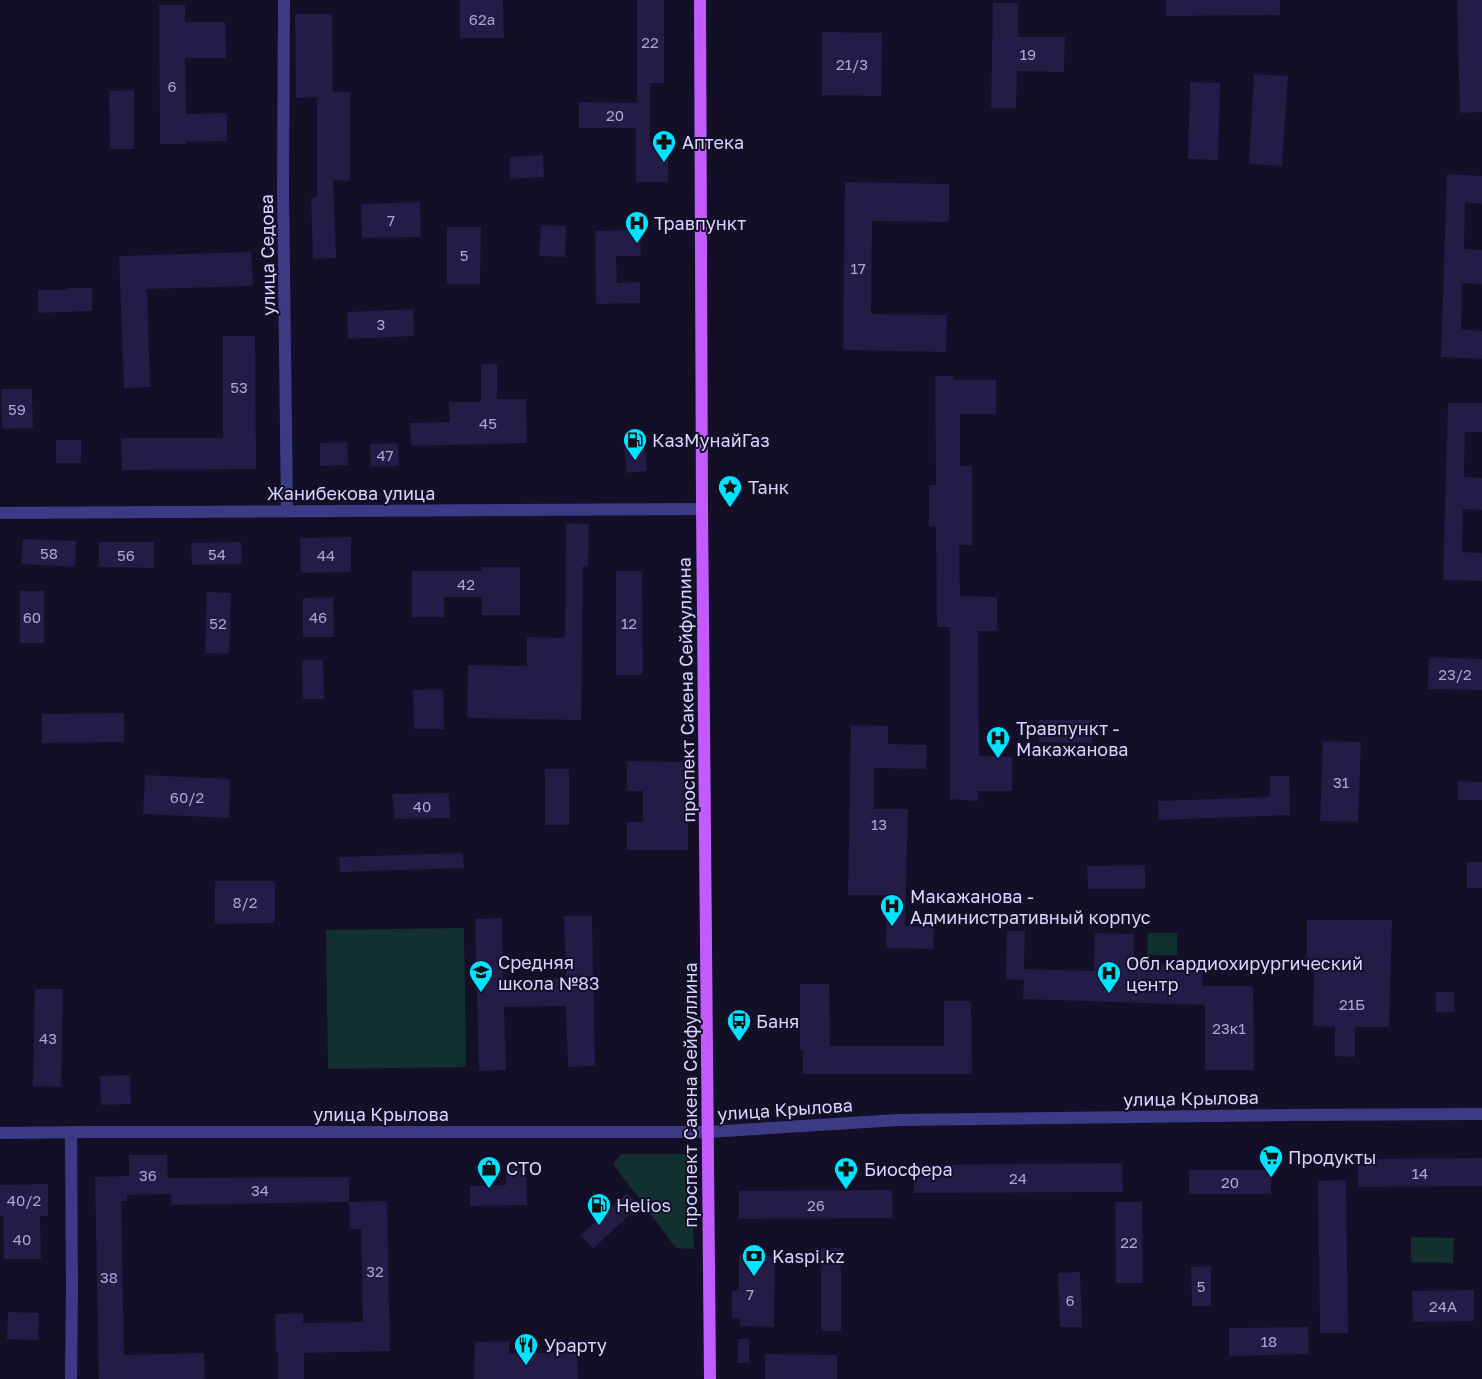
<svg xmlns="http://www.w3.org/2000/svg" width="1482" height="1379" viewBox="0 0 1482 1379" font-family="'Golos Text',sans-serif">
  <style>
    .green { fill: #12302f }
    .building { fill: #241b47 }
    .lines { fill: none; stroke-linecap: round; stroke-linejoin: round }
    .minor { stroke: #3d3a85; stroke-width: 12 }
    .tertiary { stroke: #3d3a85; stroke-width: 12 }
    .primary { stroke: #c25bff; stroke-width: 12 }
    .labels { text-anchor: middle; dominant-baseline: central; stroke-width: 4; stroke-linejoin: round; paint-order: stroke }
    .number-label { font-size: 15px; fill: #aca6d1 }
    .poi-label { font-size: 18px; fill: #d9d4ff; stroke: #130f26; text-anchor: start }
    .street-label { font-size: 18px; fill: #d9d4ff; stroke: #130f26 }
  </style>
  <rect width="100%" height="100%" fill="#130f26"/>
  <!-- green -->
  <path class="green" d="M464 928 466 1067 328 1069 326 930Z
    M1148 933H1177V955H1147Z
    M621 1154H690L694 1249 676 1248 613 1164Z
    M1411 1237 1454 1238 1453 1263 1411 1262Z"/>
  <!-- building -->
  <path class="building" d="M460 0H503L504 38H460Z
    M637 0H664V83H650V143H668V182H636V128H579V102L637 103Z
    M1166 0H1280V15L1166 16Z
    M1457 0H1482V112L1460 113Z
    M993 3H1018V37H1065L1064 72 1017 71 1016 108H991Z
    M159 5H185V22H225L226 58H185L186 114 227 113V141L186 142V144H160Z
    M295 14H332L333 92H350V181L333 180 336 258 313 259 311 198 317 197V97L296 98Z
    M822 32 882 33 881 96 822 95Z
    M1254 74 1288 76 1282 166 1249 164Z
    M1190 82 1220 83 1218 160 1188 159Z
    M134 90V149H110L109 91Z
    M543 155 544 177 510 179 509 157Z
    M1447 174 1482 176V204L1465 202 1464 249 1482 250V284L1462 283 1461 329 1482 331V359L1441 357Z
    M845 182 949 184V222L872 221 871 314 947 315 946 352 843 350Z
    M420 202 421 237 362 238 361 204Z
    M541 225 566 226 565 257 539 256Z
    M447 227H481L480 284H447Z
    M640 230 641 256H616L617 283 640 282V303L596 304 595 231Z
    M251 252 253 286 147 289 150 387 124 388 119 256Z
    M67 288H92V311L38 313V290H67Z
    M413 309 414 336 348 339 347 312Z
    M223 336H255L256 469 122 470 121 438H223Z
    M481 364H497V399H526L527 443 411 446 410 423 450 422 449 402H481Z
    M935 376H953L954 380H996V414H960V466H972V545H959L960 596 997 597V631H978L979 756 1012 757V791H978V801L950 799V627H937L936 526H929V485H936Z
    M1 389H32L33 428 2 429Z
    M1448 403H1482V432H1465L1464 477 1482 478V510L1463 509 1462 552 1482 553V581L1443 580Z
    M56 440H81V463H56Z
    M347 442 348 465 320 466V443Z
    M398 443 399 466 371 467 370 444Z
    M645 444 647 471 627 473 624 446Z
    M566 523 589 524 588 566H583L581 720 467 718 468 665 527 666V637L565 638Z
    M351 537V572L301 573 300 538Z
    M23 539 76 541 75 567 21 564Z
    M99 542H154V568L99 567Z
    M241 542 242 564 192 565 191 543Z
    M481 567H520V615H482V597H444V617H412V571H482Z
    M616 571H642L643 675H616Z
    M20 591H44V643H20Z
    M207 592 231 593 229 654 205 653Z
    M333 597 334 637H303V598Z
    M1429 657 1482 659V690L1428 689Z
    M302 660H323L324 699H303Z
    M443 689 444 729H414L413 690Z
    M124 713V742L42 743V714Z
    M1039 720H1092V743L1039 742Z
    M851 725 888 726V744L927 745 926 769 874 768V809H908L905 926 934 927 933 949 886 948 887 895H848Z
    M1323 741 1361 742 1358 822 1320 821Z
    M627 761 688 762V850H627V822H643V791H627Z
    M545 769H569V825H545Z
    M145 775 230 779 229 818 143 814Z
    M1270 776H1289L1290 815 1159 820 1158 801 1270 797Z
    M1458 781 1482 782V800H1458Z
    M449 793 450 818 395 819 392 794Z
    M463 853 464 868 340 872 339 857Z
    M1467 862H1482V888H1467Z
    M1145 865V889H1088L1087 866Z
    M215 881H275V923L215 924Z
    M564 916H592L595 1066 568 1067 566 1006 504 1007 506 1070 479 1071 475 919 502 918 503 980 566 978Z
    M1307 920H1392L1389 1027H1355V1057L1335 1056V1027L1313 1026 1314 970H1307Z
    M1007 931H1025L1024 969 1094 971 1095 933 1134 934 1133 964 1203 966 1202 986H1253L1254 1070H1205V1005L1023 999 1024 980 1006 979Z
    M800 984H829L830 1046H944V1001H971L972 1074H803V1050H800Z
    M35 989H63L61 1087 33 1086Z
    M1436 992H1454V1012H1436Z
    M130 1075 131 1104 101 1105 100 1076Z
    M129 1155H167L168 1178 349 1177V1202L171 1205V1194L127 1195V1201H121L124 1355 204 1353 205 1379H99L95 1177 129 1176Z
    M1482 1158V1186L1358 1187V1159Z
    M1122 1163 1123 1192 914 1193V1165Z
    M506 1168H526L527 1205 470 1206V1186L506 1185Z
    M1189 1170H1271V1194H1189Z
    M1346 1180 1348 1333H1320L1318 1181Z
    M48 1184V1216H40L41 1259H4L3 1216H0V1185Z
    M892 1190 893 1218 739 1219V1191Z
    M627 1193 639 1206 593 1249 581 1235Z
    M387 1201 390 1351 304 1353V1379H278V1353H276L275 1314 303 1313V1323L363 1322 361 1229H350L349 1202Z
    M1115 1202H1142L1143 1283H1116Z
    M821 1248H841V1331H821Z
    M739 1256H775L774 1327 740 1326V1318H732V1291H739Z
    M1211 1266V1306H1192L1191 1267Z
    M1080 1272 1082 1327H1060L1058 1273Z
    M1474 1290V1321L1413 1322 1412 1291Z
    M8 1312 39 1313 38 1340 7 1339Z
    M1308 1327 1309 1354 1229 1356V1328Z
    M738 1339H749V1363H738Z
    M509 1341V1354L577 1352 578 1379H474L475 1342Z
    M765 1354 837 1355V1379H765Z"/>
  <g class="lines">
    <!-- minor -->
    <path class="minor" d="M284 0 283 190 287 510
      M0 1133 95 1132H708
      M71 1379 72 1290 71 1132"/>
    <!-- tertiary -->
    <path class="tertiary" d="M0 513 702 509
      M708 1132 898 1120 1291 1115 1482 1114"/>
    <!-- primary -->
    <path class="primary" d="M700 0 702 509 710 1379"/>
  </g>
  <!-- icons -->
  <defs>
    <g id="pharmacy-pin" transform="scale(1.25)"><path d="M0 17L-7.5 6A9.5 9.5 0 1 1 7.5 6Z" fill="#00e5ff" stroke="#130f26"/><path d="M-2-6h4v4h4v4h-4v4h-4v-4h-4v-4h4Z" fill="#111"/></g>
    <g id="hospital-pin" transform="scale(1.25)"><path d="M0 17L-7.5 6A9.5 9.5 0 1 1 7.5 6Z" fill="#00e5ff" stroke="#130f26"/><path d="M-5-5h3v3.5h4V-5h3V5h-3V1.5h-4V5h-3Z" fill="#111"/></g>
    <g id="fuel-pin" transform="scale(1.25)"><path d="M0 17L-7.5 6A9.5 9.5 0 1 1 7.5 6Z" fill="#00e5ff" stroke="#130f26"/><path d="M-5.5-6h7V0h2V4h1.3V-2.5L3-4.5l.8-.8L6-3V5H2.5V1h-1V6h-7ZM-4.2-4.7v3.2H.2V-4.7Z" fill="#111"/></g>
    <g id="sight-pin" transform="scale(1.25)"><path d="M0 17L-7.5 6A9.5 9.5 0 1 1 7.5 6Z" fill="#00e5ff" stroke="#130f26"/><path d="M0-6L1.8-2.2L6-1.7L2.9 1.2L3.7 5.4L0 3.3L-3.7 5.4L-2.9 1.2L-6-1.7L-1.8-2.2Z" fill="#111"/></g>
    <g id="school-pin" transform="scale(1.25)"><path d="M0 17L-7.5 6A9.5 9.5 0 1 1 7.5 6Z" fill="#00e5ff" stroke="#130f26"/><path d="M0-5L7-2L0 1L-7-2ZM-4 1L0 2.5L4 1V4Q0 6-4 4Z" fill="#111"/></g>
    <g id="bus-pin" transform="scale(1.25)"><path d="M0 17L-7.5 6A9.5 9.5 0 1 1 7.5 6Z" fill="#00e5ff" stroke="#130f26"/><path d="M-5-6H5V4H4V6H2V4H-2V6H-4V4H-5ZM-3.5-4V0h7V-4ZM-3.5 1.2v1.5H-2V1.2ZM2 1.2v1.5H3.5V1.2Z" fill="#111"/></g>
    <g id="supermarket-pin" transform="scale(1.25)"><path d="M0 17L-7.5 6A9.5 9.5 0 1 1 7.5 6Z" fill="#00e5ff" stroke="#130f26"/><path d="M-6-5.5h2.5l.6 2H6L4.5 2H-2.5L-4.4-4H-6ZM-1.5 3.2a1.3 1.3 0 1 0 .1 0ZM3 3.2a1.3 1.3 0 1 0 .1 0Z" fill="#111"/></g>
    <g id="shop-pin" transform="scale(1.25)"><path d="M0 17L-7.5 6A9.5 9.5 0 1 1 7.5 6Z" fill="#00e5ff" stroke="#130f26"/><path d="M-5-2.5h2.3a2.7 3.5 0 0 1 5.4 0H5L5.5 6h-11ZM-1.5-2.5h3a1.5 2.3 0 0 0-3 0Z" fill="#111"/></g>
    <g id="bank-pin" transform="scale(1.25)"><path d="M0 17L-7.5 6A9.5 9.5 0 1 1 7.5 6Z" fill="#00e5ff" stroke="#130f26"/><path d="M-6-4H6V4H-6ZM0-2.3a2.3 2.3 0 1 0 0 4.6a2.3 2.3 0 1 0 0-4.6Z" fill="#111"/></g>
    <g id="restaurant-pin" transform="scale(1.25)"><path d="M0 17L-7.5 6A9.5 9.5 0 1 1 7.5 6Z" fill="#00e5ff" stroke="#130f26"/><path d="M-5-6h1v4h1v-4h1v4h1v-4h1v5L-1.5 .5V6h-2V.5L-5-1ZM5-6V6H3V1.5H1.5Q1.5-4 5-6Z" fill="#111"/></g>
  </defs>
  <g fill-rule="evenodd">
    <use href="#pharmacy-pin" x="664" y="142"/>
    <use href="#hospital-pin" x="637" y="223"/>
    <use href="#fuel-pin" x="635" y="440"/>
    <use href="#sight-pin" x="730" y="487"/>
    <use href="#hospital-pin" x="998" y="738"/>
    <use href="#hospital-pin" x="892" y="906"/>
    <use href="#school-pin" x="481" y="972"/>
    <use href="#hospital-pin" x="1109" y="973"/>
    <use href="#bus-pin" x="739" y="1021"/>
    <use href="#supermarket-pin" x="1271" y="1157"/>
    <use href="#shop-pin" x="489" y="1168"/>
    <use href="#pharmacy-pin" x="846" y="1169"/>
    <use href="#fuel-pin" x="599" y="1205"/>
    <use href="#bank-pin" x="754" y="1256"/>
    <use href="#restaurant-pin" x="526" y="1345"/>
  </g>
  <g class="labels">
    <!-- number labels -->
    <g class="number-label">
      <text x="482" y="19">62а</text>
      <text x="650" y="42">22</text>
      <text x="1028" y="54">19</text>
      <text x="852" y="64">21/3</text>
      <text x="172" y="86">6</text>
      <text x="615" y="115">20</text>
      <text x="391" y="220">7</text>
      <text x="464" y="255">5</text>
      <text x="858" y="268">17</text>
      <text x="381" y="324">3</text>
      <text x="239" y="387">53</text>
      <text x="17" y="409">59</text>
      <text x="488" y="423">45</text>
      <text x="385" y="455">47</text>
      <text x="49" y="553">58</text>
      <text x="217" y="554">54</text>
      <text x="126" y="555">56</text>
      <text x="326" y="555">44</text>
      <text x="466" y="584">42</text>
      <text x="32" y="617">60</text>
      <text x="318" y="617">46</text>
      <text x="218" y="623">52</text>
      <text x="629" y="623">12</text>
      <text x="1455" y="674">23/2</text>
      <text x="1341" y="782">31</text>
      <text x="187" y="797">60/2</text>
      <text x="422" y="806">40</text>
      <text x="879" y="824">13</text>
      <text x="245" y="902">8/2</text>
      <text x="1352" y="1004">21Б</text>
      <text x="1229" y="1028">23к1</text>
      <text x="48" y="1038">43</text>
      <text x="1420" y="1173">14</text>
      <text x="148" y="1175">36</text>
      <text x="1018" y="1178">24</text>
      <text x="1230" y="1182">20</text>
      <text x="260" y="1190">34</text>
      <text x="24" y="1200">40/2</text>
      <text x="816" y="1205">26</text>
      <text x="22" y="1239">40</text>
      <text x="1129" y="1242">22</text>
      <text x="375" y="1271">32</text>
      <text x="109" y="1277">38</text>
      <text x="1201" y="1286">5</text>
      <text x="750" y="1294">7</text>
      <text x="1070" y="1300">6</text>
      <text x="1443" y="1306">24А</text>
      <text x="1269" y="1341">18</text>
    </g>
    <!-- poi labels -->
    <g class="poi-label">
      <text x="682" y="142">Аптека</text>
      <text x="654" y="223">Травпункт</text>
      <text x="652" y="440">КазМунайГаз</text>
      <text x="748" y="487">Танк</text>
      <text x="1016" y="728">Травпункт -<tspan x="1016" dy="21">Макажанова</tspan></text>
      <text x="910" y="896">Макажанова -<tspan x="910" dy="21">Административный корпус</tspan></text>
      <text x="498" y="962">Средняя<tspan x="498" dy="21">школа №83</tspan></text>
      <text x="1126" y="963">Обл кардиохирургический<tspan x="1126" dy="21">центр</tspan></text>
      <text x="756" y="1021">Баня</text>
      <text x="1288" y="1157">Продукты</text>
      <text x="506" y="1168">СТО</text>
      <text x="864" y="1169">Биосфера</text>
      <text x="616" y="1205">Helios</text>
      <text x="772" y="1256">Kaspi.kz</text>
      <text x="544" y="1345">Урарту</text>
    </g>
    <!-- street labels -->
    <g class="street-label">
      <text transform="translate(267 255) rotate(-91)">улица Седова</text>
      <text x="351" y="493">Жанибекова улица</text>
      <text transform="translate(686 690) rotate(-91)">проспект Сакена Сейфуллина</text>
      <text transform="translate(690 1095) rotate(-90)">проспект Сакена Сейфуллина</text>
      <text transform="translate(1191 1098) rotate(-1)">улица Крылова</text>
      <text transform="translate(785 1109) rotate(-4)">улица Крылова</text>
      <text x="381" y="1114">улица Крылова</text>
    </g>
  </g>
</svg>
